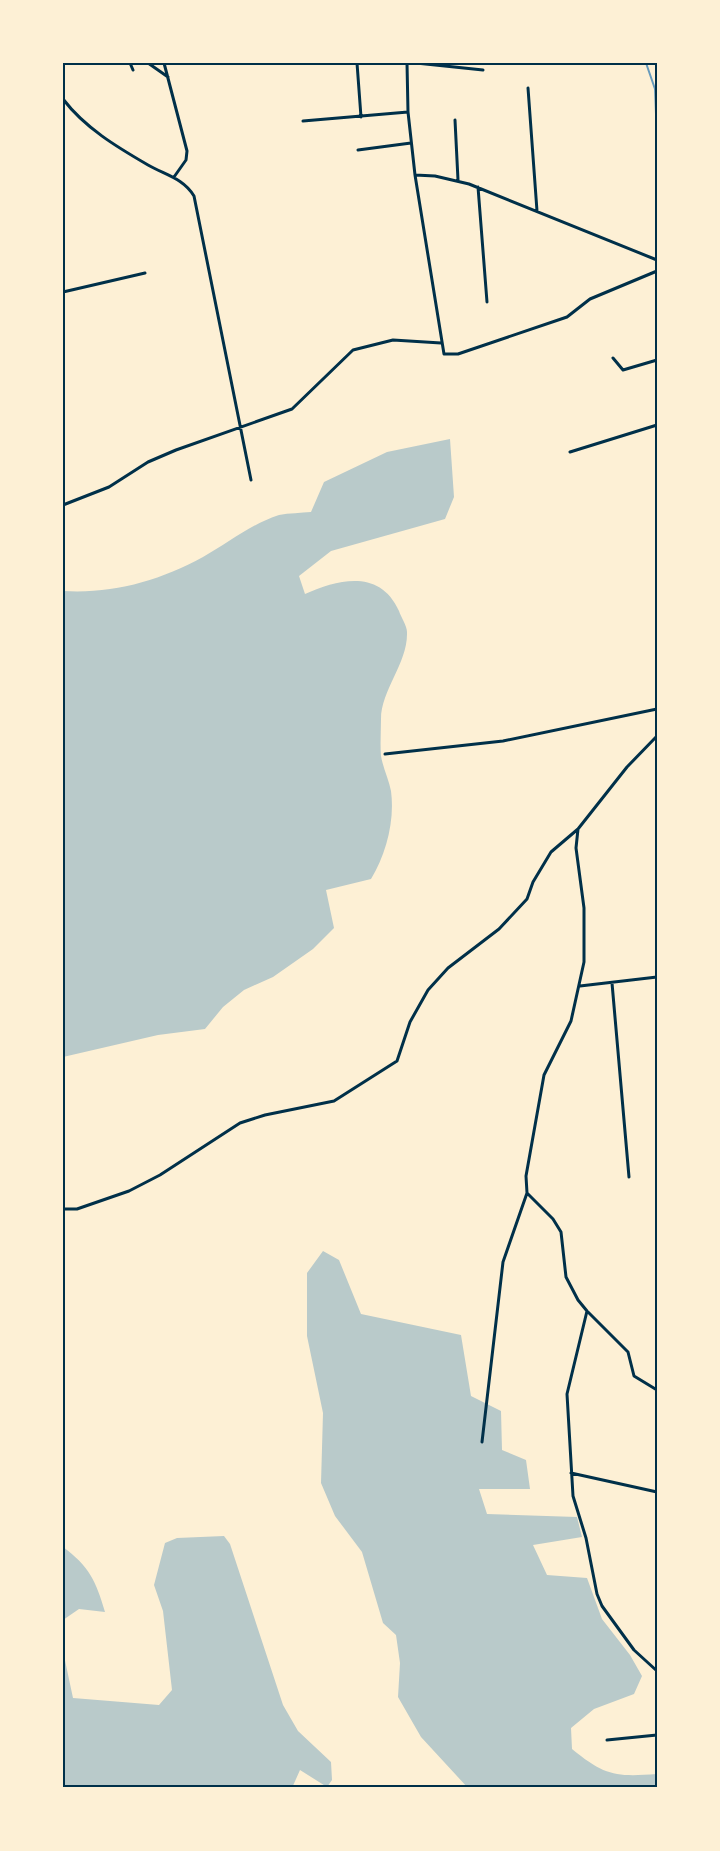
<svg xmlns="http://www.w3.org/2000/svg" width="720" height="1851" viewBox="0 0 720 1851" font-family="'Nunito Sans',sans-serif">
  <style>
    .green { fill: #b9caca }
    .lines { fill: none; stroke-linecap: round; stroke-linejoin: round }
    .stream { stroke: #669bbc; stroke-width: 2 }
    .minor { stroke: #003049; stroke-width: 3 }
    .neatline { fill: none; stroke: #003049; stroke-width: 2 }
  </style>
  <rect width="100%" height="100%" fill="#fdf0d5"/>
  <!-- green -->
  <path class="green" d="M450 439 454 497 445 519 331 551 299 576 305 594C339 579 380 569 399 611 401 617 407 626 407 632 408 663 381 690 381 719 381 731 380 744 381 756 383 768 389 780 391 791 395 821 386 854 371 879L326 890 334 928 313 949 273 977 244 990 223 1007 205 1029 158 1035 63 1057V591C113 594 159 581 203 557 228 543 251 524 279 515 289 513 301 513 311 512L324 482 387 452Z
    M323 1251 339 1260 361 1314 461 1335 471 1396 501 1411 502 1450 526 1460 530 1489H479L487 1514 577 1517 582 1537 533 1545 547 1575 587 1578 602 1619 630 1655 642 1676 634 1694 594 1709 571 1728 572 1749C605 1776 616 1777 657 1774V1788H468L421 1737 398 1697 400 1663 396 1635 383 1623 362 1552 335 1516 321 1483 323 1413 307 1336V1273Z
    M224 1536 230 1544 283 1705 298 1731 331 1762 332 1780 327 1787 300 1770 292 1788H63V1651L73 1698 159 1705 172 1690 163 1611 154 1585 165 1543 177 1538Z
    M63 1547C89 1566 96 1581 105 1612L79 1609 63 1620Z"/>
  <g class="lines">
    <!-- stream -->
    <path class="stream" d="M646 63 655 89 657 139"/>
    <!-- minor -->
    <path class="minor" d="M130 63 133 70
      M148 63 168 77
      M164 63 187 151 186 160 174 177
      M357 63 361 117
      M407 63 408 112 415 175 444 354H458L567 317 590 299 657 271
      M416 63 483 70
      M528 88 537 211
      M63 99C85 128 117 147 148 165 165 175 183 178 194 196L251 480
      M455 120 458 180
      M303 121 408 112
      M358 150 411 143
      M415 175 435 176 469 184 657 260
      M478 187 487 302
      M63 292 145 273
      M613 358 623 370 657 360
      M570 452 657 425
      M63 505 109 487 148 462 176 450 292 409 353 350 393 340 441 343
      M657 736 627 767 578 829 576 848 584 908V962L571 1021 544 1075 526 1176 527 1193 553 1219 561 1232 566 1277 578 1300 587 1311 567 1394 573 1496 586 1538 597 1594 602 1606 634 1650 657 1671
      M385 754 503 741 657 709
      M612 983 629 1177
      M580 986 657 977
      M63 1209H77L129 1191 160 1175 240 1123 265 1115 334 1101 397 1061 410 1022 428 990 448 968 499 929 527 899 533 882 551 852 578 829
      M588 1312 628 1352 634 1376 657 1390
      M482 1442 503 1262 527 1193
      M571 1473 657 1492
      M607 1740 657 1735"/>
  </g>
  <!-- border -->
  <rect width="720" height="1851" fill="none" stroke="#fdf0d5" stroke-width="129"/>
  <rect x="64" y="64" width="592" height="1722" class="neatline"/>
</svg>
